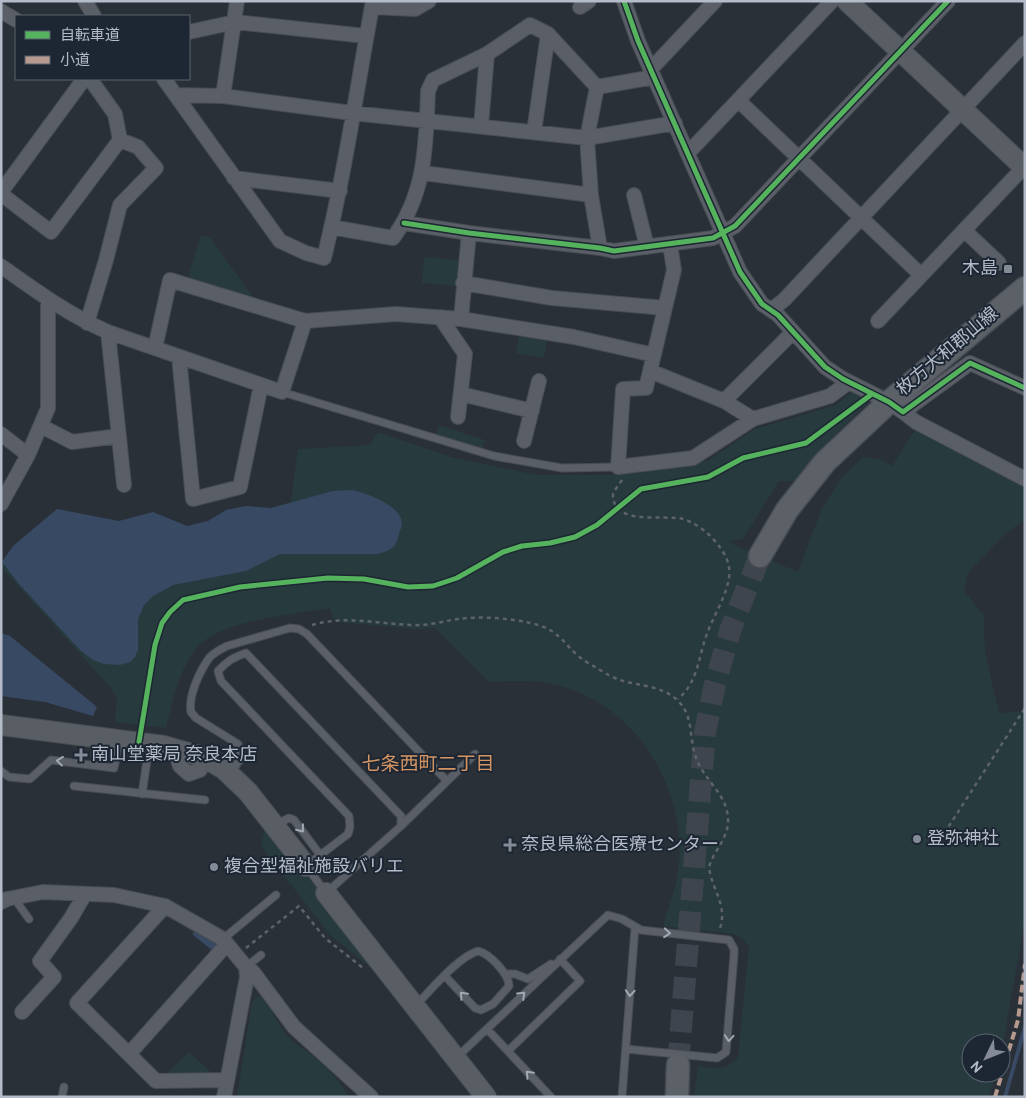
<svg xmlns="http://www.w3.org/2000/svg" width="1026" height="1098" viewBox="0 0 1026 1098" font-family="Overpass,'Noto Sans JP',sans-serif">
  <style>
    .green { fill: #273a3e }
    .water { fill: #384963 }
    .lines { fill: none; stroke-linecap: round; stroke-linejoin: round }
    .stream { stroke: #384963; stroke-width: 4 }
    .primary-tunnel { stroke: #3f454e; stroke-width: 22; stroke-dasharray: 22 11; stroke-linecap: butt }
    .lane-casing { stroke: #484c53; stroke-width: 9 }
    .street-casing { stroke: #484c53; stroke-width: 16 }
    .secondary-casing { stroke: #484c53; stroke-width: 22 }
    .primary-casing { stroke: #484c55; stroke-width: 25 }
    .path { stroke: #5d636a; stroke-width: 2.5; stroke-dasharray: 4 4; stroke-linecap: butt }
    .lane { stroke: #5a5e66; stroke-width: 7 }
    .street { stroke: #5a5e66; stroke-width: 14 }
    .secondary { stroke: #595d64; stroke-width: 20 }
    .primary { stroke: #5c6168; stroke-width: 22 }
    .quiet { stroke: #b69a8f; stroke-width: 4; stroke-dasharray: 8 4; stroke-linecap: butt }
    .cycleway-casing { stroke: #1d2633; stroke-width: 8 }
    .cycleway { stroke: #56b35d; stroke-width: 5 }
    .oneway { stroke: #a2a9b5 }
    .poi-dot { fill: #848b96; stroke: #1d2633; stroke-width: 2 }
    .labels { text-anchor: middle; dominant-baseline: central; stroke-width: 4; stroke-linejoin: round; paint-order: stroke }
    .poi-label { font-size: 18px; fill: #b4bcc9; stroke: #1d2633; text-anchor: start }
    .street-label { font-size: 18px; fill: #b4bcc9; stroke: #1d2633 }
    .neighbourhood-label { font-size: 19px; fill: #d59563; stroke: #1d2633 }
  </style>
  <rect width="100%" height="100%" fill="#2a3038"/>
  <!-- green -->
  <path class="green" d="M201 235 210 238 256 301 188 277Z
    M424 257 459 260 457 286 422 283Z
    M519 336 547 341 544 358 516 353Z
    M854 390 869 402 824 446 796 481H779L743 539 728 542 798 572 822 508 840 480 863 457 880 459 892 466 917 427 1025 486V520L1006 533 968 572 964 591 984 615 985 652 999 713 1025 711V920L1001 1055V1043H971V1073H996L989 1097H694L698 1066C715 1069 726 1071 738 1057L749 947 743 939 734 934 663 926C669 906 677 885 679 864 685 787 637 707 560 686 536 679 513 681 489 682L435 628 415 629 336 622 329 608C293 615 219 620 196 649 179 670 172 703 166 728L115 722 117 698 110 687 1 567 13 546 57 509 119 521 153 512 187 526 208 521 226 510 246 506 271 508 291 502 298 449 370 445 378 432 451 457 536 475H611L694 465 709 460 755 429 836 405Z
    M439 425 485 440 481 452 435 438Z
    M266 822 388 982 330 935 261 846Z
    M261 996C271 1006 275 1020 284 1032 294 1044 307 1051 319 1061 331 1071 341 1084 349 1097H237L252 1002 257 997Z
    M189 1052 212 1073 166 1074Z"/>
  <!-- water -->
  <path class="water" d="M352 490C366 493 401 505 402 523 402 526 400 531 399 534 396 548 391 550 378 554H280L246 571 173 585 153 596 144 605 138 619V650L135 657 130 662 120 665 104 664 93 660 80 650 19 584 2 562 13 546 57 509 119 521 153 512 187 526 208 521 226 510 246 506 271 508 333 491Z
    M1 633 10 636 97 707 93 716 45 702 1 696Z
    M198 928 217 939V947L213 951 192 934Z"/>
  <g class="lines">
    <!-- stream -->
    <path class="stream" d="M1005 1097 1025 1027"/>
    <!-- primary-tunnel -->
    <path class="primary-tunnel" d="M678 1065 705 732 715 684 731 628 760 556"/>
    <!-- lane casing -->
    <g class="lane-casing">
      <path id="lane" d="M282 392 494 456 562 468 618 467
        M246 653 401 816V826L326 893 306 866 348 834 350 827 349 816 221 681 218 671C227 661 234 657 246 653Z
        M1 771 9 777 30 779 51 760 114 768 119 743
        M230 774 241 758 238 744 196 718 191 712C188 696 200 670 210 657 215 652 221 649 227 646L290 628 299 629 307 634 447 781
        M74 786 205 800
        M142 794 149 747
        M275 825 289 818 294 820 321 856
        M401 826 475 754
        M14 898 29 919
        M223 939 276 895
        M246 967 261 955
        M505 974H515L528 979 551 964
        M417 1004C432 989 458 957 478 951 490 954 509 974 509 986L493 1004 481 1010 475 1008 445 976
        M487 1029 551 1097
        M508 1051 580 981 560 959
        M456 1058 608 915 622 919 641 930 729 940 734 949V955L726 1052 717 1058 626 1049
        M62 1097 64 1087
        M622 1097 635 927"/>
    </g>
    <!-- street casing -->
    <g class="street-casing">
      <path id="street" d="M85 1 94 16
        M624 1 638 41 740 272 762 304 778 315 825 367 843 379 889 402 903 412 970 363 1025 388
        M372 7 415 9 429 1
        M580 7 589 1
        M1 11 16 20
        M189 32 235 22 366 36
        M651 69 715 1
        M164 79 280 241 306 253 324 258C345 173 357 87 373 1
        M597 87 587 138 591 195 600 248
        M597 87 654 77
        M176 95 223 96 352 113 587 138 675 123
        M223 96 237 1
        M738 100 921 275
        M481 126 487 54
        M534 132 548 34
        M688 153 832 1
        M423 173 591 195
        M234 178 340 191
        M1 192 84 79
        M1 194 51 232 120 140
        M634 195 647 247
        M404 223 469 233 600 248 614 251 713 238 735 226 948 1
        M331 227 393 238C426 193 426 145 428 91L433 80 487 54 530 25 548 34 597 87
        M964 230 999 263
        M670 244 674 270 646 388 623 389 618 467 693 458 753 419 830 396 849 382
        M1 266C36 291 69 315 108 332L282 392 305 321
        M463 283 552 298 665 308
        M771 310 784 300 1025 43
        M440 317 465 354 458 417
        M461 319 469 233
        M878 321 1025 166
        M87 323 106 260 120 205 156 168 138 147 120 140 115 114 90 79
        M108 332 124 485
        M155 348 170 280 305 321 396 314 461 319 574 337 654 355
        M179 357 193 499 240 487 261 385
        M650 371 724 401 753 419
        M461 394 532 411
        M724 401 793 332
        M903 412 916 422 1025 479
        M41 426 72 442 119 436
        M1 434 28 455
        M524 441 539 381
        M1 504 28 455 48 408V300
        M174 749 180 766 189 774 200 770 206 759
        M1 902 7 899 43 892 114 895 165 906 223 939 246 967 247 977 224 1097
        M165 906 77 1003 156 1081 227 1080
        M246 967 253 972 294 1027 371 1097
        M22 1012 54 977 40 961 71 918 85 894
        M129 1054 227 944"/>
    </g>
    <!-- secondary casing -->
    <g class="secondary-casing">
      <path id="secondary" d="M847 1 1025 168
        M1 725 164 746 203 757 224 769 248 792 306 866
        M326 893 486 1097"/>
    </g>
    <!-- primary casing -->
    <g class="primary-casing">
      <path id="primary" d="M760 556 787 510 825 462 889 402 1025 288
        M677 1097 678 1065"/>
    </g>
    <!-- path -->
    <path class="path" d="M622 480 613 493C611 527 664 514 683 519 698 524 710 534 719 546 726 555 731 566 729 578 726 596 715 614 708 631 698 656 699 681 678 699
      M312 625C346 615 378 624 413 625 428 626 443 621 458 619 480 616 508 618 530 623 565 630 564 650 590 664 599 669 607 675 617 679 636 686 662 685 677 700 695 716 688 740 697 760 705 781 727 794 728 819 729 838 714 850 709 867 712 891 729 906 719 931
      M141 729 155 645 162 623 170 612 183 600 240 587 328 578 364 579 408 587 433 586 457 578 503 552 522 546 550 543 575 537 597 525 641 489 708 477 743 458 806 443 861 402
      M940 840 1025 708
      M246 948 299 906 325 938 363 968"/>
    <!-- lane -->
    <use href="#lane" class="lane"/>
    <!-- street -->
    <use href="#street" class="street"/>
    <!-- secondary -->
    <use href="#secondary" class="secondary"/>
    <!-- primary -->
    <use href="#primary" class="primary"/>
    <!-- quiet -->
    <path class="quiet" d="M995 1097 1018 1020 1025 964"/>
    <!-- cycleway casing -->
    <g class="cycleway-casing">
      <path id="cycleway" d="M624 1 638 41 740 272 762 304 778 315 825 367 843 379 889 402 903 412 970 363 1025 388
        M404 223 469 233 600 248 614 251 713 238 735 226 948 1
        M139 742 155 645 162 623 170 612 183 600 240 587 328 578 364 579 408 587 433 586 457 578 503 552 522 546 550 543 575 537 597 525 641 489 708 477 743 458 806 443 872 394"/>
    </g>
    <!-- cycleway -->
    <use href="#cycleway" class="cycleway"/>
  </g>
  <!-- one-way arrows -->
  <defs><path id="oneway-chevron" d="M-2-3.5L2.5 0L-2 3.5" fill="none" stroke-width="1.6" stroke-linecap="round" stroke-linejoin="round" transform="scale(1.25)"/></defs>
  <g class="oneway">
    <use href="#oneway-chevron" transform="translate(60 761) rotate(-173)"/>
    <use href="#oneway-chevron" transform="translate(301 829) rotate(52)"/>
    <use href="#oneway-chevron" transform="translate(667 933) rotate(5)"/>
    <use href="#oneway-chevron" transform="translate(630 993) rotate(94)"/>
    <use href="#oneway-chevron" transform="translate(463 995) rotate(-133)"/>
    <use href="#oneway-chevron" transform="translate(522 995) rotate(-44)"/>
    <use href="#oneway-chevron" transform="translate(729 1038) rotate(94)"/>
    <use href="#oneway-chevron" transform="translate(529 1074) rotate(-133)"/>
  </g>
  <!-- markers -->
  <g class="poi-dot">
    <rect x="1003" y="264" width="10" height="10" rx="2.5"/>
    <path d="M78.5 747.5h5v5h5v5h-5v5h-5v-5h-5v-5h5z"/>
    <circle cx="917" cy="839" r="5"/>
    <path d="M507.5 837.5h5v5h5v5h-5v5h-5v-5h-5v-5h5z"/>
    <circle cx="214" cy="867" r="5"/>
  </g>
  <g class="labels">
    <!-- poi labels -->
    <g class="poi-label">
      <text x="998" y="269" text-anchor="end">木島</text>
      <text x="91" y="755">南山堂薬局 奈良本店</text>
      <text x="927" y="839">登弥神社</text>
      <text x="521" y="845">奈良県総合医療センター</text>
      <text x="224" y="867">複合型福祉施設バリエ</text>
    </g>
    <!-- street labels -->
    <g class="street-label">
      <text transform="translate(948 352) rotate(-40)">枚方大和郡山線</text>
    </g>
    <!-- neighbourhood labels -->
    <g class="neighbourhood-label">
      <text x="428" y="765">七条西町二丁目</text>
    </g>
  </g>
  <!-- border -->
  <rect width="1026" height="1098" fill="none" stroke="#b4bcc9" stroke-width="5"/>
  <!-- legend -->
  <rect x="15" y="15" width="175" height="65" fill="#1d2633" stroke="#59626f"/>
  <rect x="25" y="31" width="25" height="8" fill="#56b35d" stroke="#59626f"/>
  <text x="60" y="40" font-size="15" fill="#b4bcc9">自転車道</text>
  <rect x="25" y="56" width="25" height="8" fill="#b69a8f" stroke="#59626f"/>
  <text x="60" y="65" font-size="15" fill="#b4bcc9">小道</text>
  <!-- north arrow -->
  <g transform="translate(986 1058) rotate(227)"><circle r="24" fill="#1d2633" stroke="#59626f"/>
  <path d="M0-4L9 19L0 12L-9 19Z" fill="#848b96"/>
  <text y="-8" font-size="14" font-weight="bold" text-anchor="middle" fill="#b4bcc9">N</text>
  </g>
</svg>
